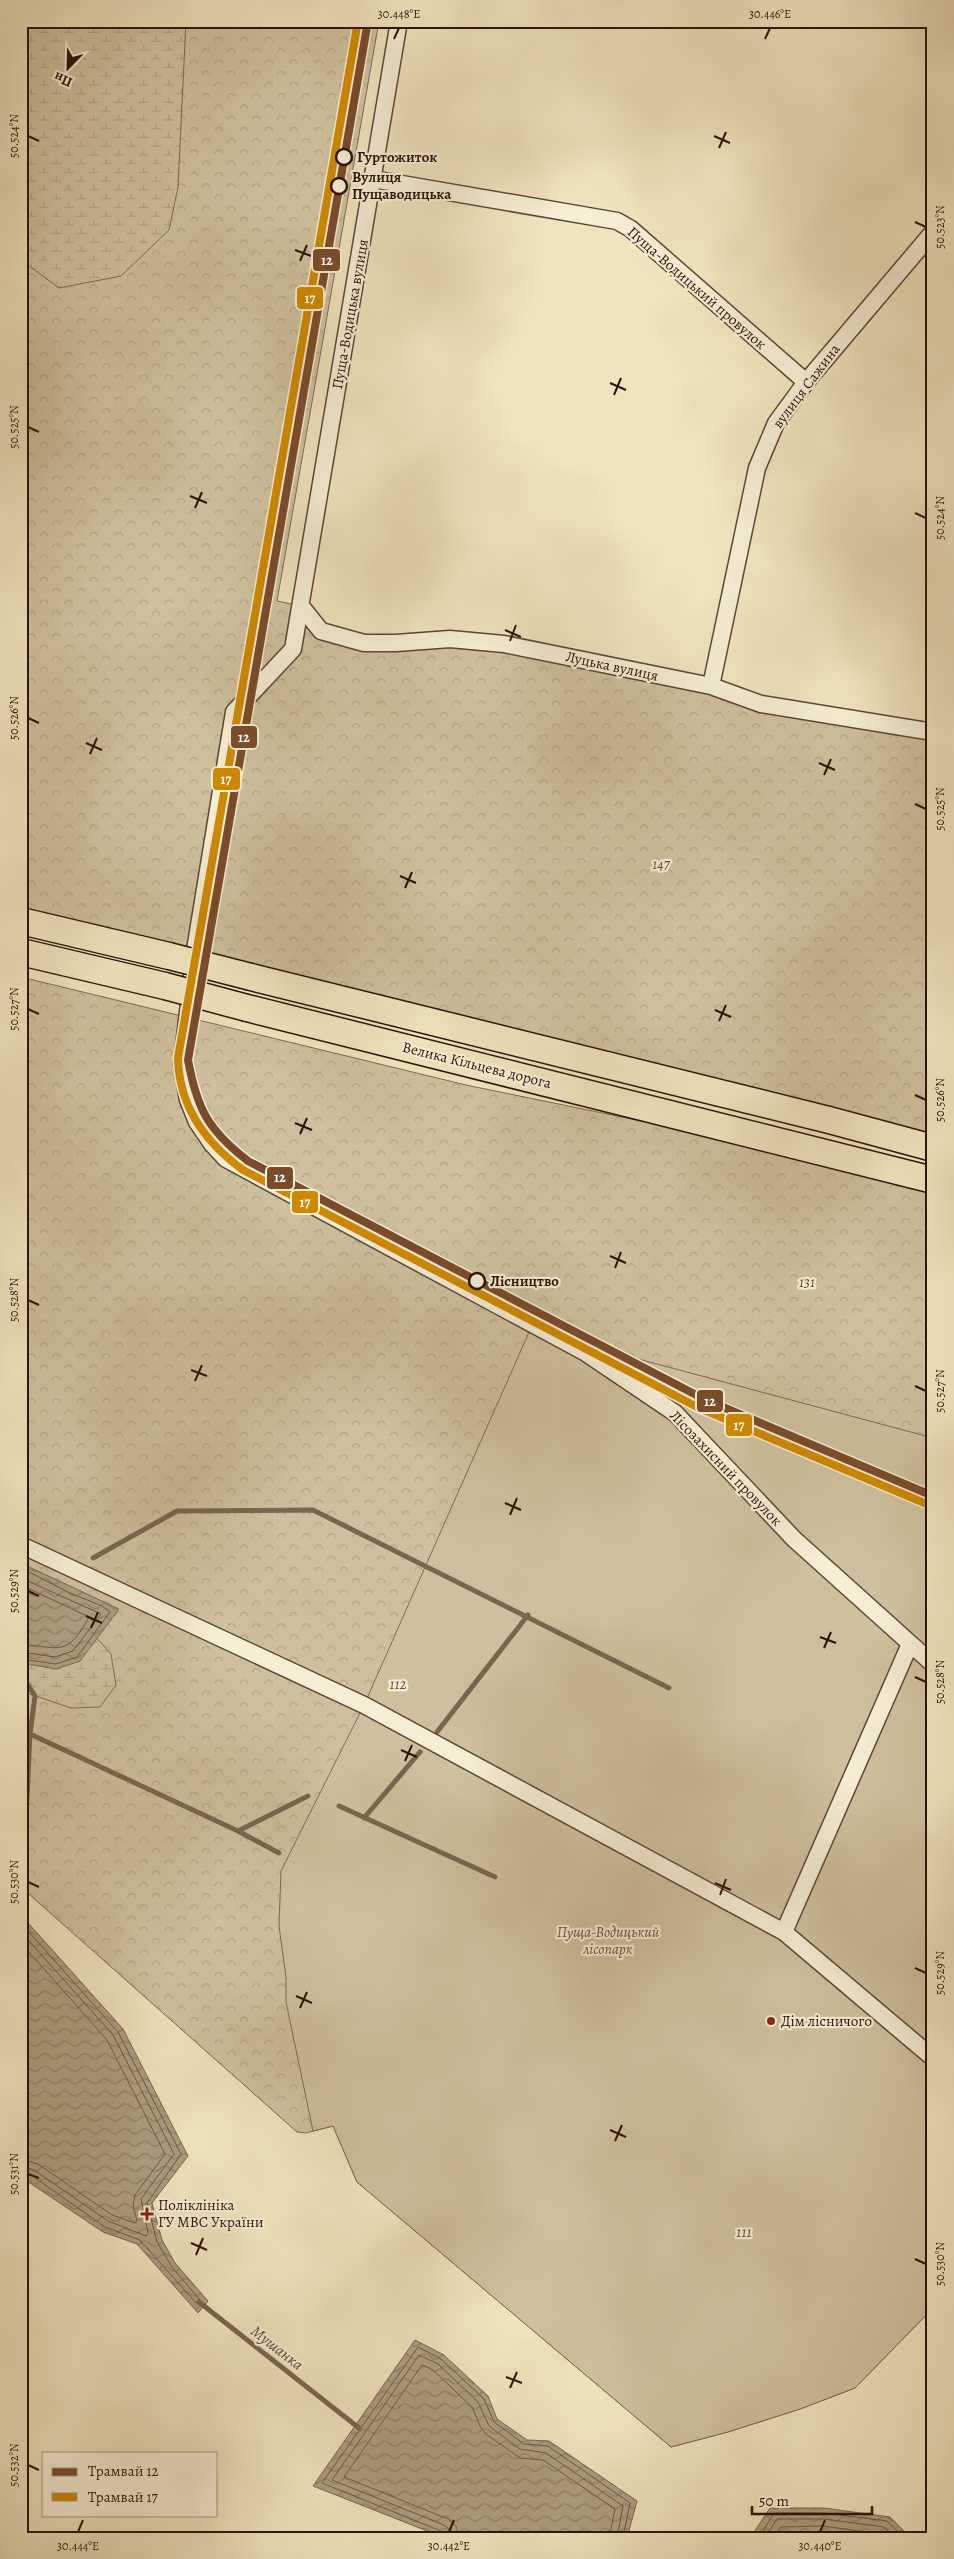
<svg xmlns="http://www.w3.org/2000/svg" width="954" height="2559" viewBox="0 0 954 2559" font-family="Alegreya,serif">
  <style>
    .forest { fill: url(#forest-crowns); stroke: #7c6a53 }
    .wetland { fill: url(#wetland-marsh); stroke: #7c6a53 }
    .park { fill: #cec09e; stroke: #7c6a53 }
    .water { fill: url(#water-waves); stroke: #78664f }
    .lines { fill: none; stroke-linecap: round; stroke-linejoin: round }
    .shore { stroke: #6b5844; stroke-width: 1 }
    .stream { stroke: #78664f; stroke-width: 5 }
    .street-casing { stroke: #5b4735; stroke-width: 19 }
    .primary-casing { stroke: #2a1308; stroke-width: 29 }
    .street { stroke: #f5edd4; stroke-width: 16 }
    .primary { stroke: #efe4bd; stroke-width: 26 }
    .primary-bridge-casing { stroke: #2a1308; stroke-width: 29; stroke-linecap: butt }
    .primary-bridge { stroke: #efe4bd; stroke-width: 26 }
    .tram-1-casing { stroke: #f5edd4; stroke-width: 11 }
    .tram-2-casing { stroke: #f5edd4; stroke-width: 11 }
    .tram-1 { stroke: #7a4b2a; stroke-width: 8 }
    .tram-2 { stroke: #ce8902; stroke-width: 8 }
    .ticks { fill: none; stroke: #2a1308; stroke-width: 2 }
    .stop-dot { fill: #f5edd4; stroke: #2a1308; stroke-width: 2.5 }
    .poi-dot { fill: #8f2418; stroke: #f5edd4; stroke-width: 2 }
    .labels { text-anchor: middle; dominant-baseline: central; stroke-width: 4.5; stroke-linejoin: round; paint-order: stroke }
    .stop-label { font-size: 15px; font-weight: bold; fill: #2a1308; stroke: #f5edd4; text-anchor: start }
    .street-label { font-size: 15px; fill: #2a1308; stroke: #f5edd4 }
    .park-label { font-size: 15px; font-style: italic; fill: #63503c; stroke: #f5edd4 }
    .poi-label { font-size: 15px; fill: #2a1308; stroke: #f5edd4; text-anchor: start }
    .water-label { font-size: 16px; font-style: italic; fill: #5e4a38; stroke: #f5edd4 }
    .line-badge { stroke: #f5edd4; stroke-width: 2 }
    .badge-label { font-size: 14px; text-anchor: middle; font-weight: bold; fill: #fff }
    .neatline { fill: none; stroke: #2a1308; stroke-width: 2 }
    .ticks-label { font-size: 12px; text-anchor: middle; fill: #2a1308 }
  </style>
  <defs>
    <pattern id="forest-crowns" width="20" height="18" patternUnits="userSpaceOnUse" patternTransform="scale(1.25)"><rect width="20" height="18" fill="#cec09e"/><path d="M2 6a3 3 0 1 1 6 0M12 15a3 3 0 1 1 6 0" fill="none" stroke="#b1a487"/></pattern>
    <pattern id="wetland-marsh" width="20" height="14" patternUnits="userSpaceOnUse" patternTransform="scale(1.25)"><rect width="20" height="14" fill="#cec09e"/><path d="M1 5h8M5 5V1M11 12h8M15 12V8" fill="none" stroke="#b1a487"/></pattern>
    <pattern id="water-waves" width="16" height="10" patternUnits="userSpaceOnUse" patternTransform="scale(1.25)"><rect width="16" height="10" fill="#ac9d7f"/><path d="M0 5q4-4 8 0t8 0" fill="none" stroke="#8c7f66"/></pattern>
  </defs>
  <rect width="100%" height="100%" fill="#efe4bd"/>
  <filter id="stains"><feTurbulence type="fractalNoise" baseFrequency=".004" numOctaves="4"/><feColorMatrix values="0 0 0 0 .2 0 0 0 0 .09 0 0 0 0 .02 0 0 0 .5 -.17"/></filter>
  <radialGradient id="worn" r=".72"><stop offset=".6" stop-color="#630" stop-opacity="0"/><stop offset="1" stop-color="#630" stop-opacity=".3"/></radialGradient>
  <!-- forest -->
  <path class="forest" d="M21 21H379L277 601 301 606 340 638 450 639 933 732V1148L21 921Z
    M21 977 466 1085 695 1132 933 1194V2308L855 2388 800 2409 728 2432 671 2447 357 2182 333 2126 306 2133 297 2132 21 1887Z"/>
  <!-- wetland -->
  <path class="wetland" d="M21 21H186L178 187 169 230 121 276 59 288 21 260Z
    M21 1580 61 1598 111 1654 116 1685 100 1707 71 1708 21 1691Z"/>
  <!-- park -->
  <path class="park" d="M530 1330 933 1438V2308L855 2388 800 2409 728 2432 671 2447 357 2182 333 2126 313 2131 286 2002V1977L279 1926 281 1871 364 1705Z"/>
  <!-- water -->
  <path class="water" d="M21 1567H29L119 1609 80 1661 56 1669 21 1663Z
    M21 1915 123 2029 188 2156 152 2203 162 2240 175 2263 208 2301 198 2313 137 2244 103 2232 21 2177Z
    M415 2340 444 2355 488 2396 497 2419 527 2440 549 2441 637 2501 627 2538H445L313 2486Z
    M770 2508H824L890 2517 911 2538H754V2532Z"/>
  <g class="lines">
    <!-- shore -->
    <path class="shore" d="M21 1572H29L70 1593 102 1606 110 1612 77 1657 56 1664 21 1659
      M21 1578 101 1614 73 1651 55 1657 21 1652
      M21 1585 89 1617C66 1659 60 1646 21 1645
      M21 1923 118 2032 181 2154 147 2203 157 2242 172 2267 200 2300V2303H196L140 2240 105 2227 31 2175 21 2173
      M21 1932 113 2035 174 2154 141 2199 148 2233 146 2236 108 2221 34 2170 21 2166
      M21 1943 107 2040 165 2154 135 2195 133 2205 137 2221 135 2223 112 2215 38 2164 21 2159
      M445 2538 441 2531 322 2483 418 2347 441 2359 484 2399 494 2422 524 2444 548 2446 630 2503 623 2538
      M451 2538 450 2530 444 2525 332 2480 419 2355 438 2364 478 2402 489 2426 520 2449 546 2453 623 2506 617 2538
      M459 2538 456 2526 448 2519 344 2477 422 2365 433 2370 472 2407 481 2428 486 2434 520 2458 543 2460 615 2509 609 2538
      M759 2538 774 2513H824L887 2521 904 2538
      M765 2538 777 2519H824L884 2527 895 2538
      M773 2538 781 2527 823 2526 881 2534 885 2538"/>
    <!-- stream -->
    <path class="stream" d="M93 1558 177 1511 313 1510 669 1688
      M21 1674 35 1696 30 1734 25 1840 21 1849
      M437 1732 528 1615
      M30 1734 238 1831 308 1796
      M339 1806 495 1877
      M364 1818 420 1752
      M238 1831 279 1853
      M199 2302 359 2428"/>
    <!-- street casing -->
    <g class="street-casing">
      <path id="street" d="M399 21 293 649 234 712 195 950 182 1064 188 1100 197 1122 212 1144 226 1159 586 1353 675 1413 794 1539 933 1664
        M373 179 617 221 631 229 806 382
        M301 606 321 631 364 643H396L450 639 504 644 711 686 761 704 933 732
        M711 686 757 468 776 423 806 382 933 232
        M21 1545 364 1705 784 1932 933 2058
        M784 1932 910 1644"/>
    </g>
    <!-- primary casing -->
    <g class="primary-casing">
      <path id="primary" d="M21 921 169 956
        M21 952 165 986
        M251 977 829 1120 933 1148
        M247 1008 933 1180"/>
    </g>
    <!-- street -->
    <use href="#street" class="street"/>
    <!-- primary -->
    <use href="#primary" class="primary"/>
    <!-- primary-bridge casing -->
    <g class="primary-bridge-casing">
      <path id="primary-bridge" d="M169 956 251 977
        M165 986 247 1008"/>
    </g>
    <!-- primary-bridge -->
    <use href="#primary-bridge" class="primary-bridge"/>
    <!-- tram-1 casing -->
    <g class="tram-1-casing">
      <path id="tram-1" d="M368 21 188 1060C197 1109 208 1130 248 1161L704 1399 933 1496"/>
    </g>
    <!-- tram-2 casing -->
    <g class="tram-2-casing">
      <path id="tram-2" d="M358 21 178 1058C179 1106 206 1143 243 1170L699 1408 929 1505"/>
    </g>
    <!-- tram-1 -->
    <use href="#tram-1" class="tram-1"/>
    <!-- tram-2 -->
    <use href="#tram-2" class="tram-2"/>
  </g>
  <!-- ticks -->
  <path class="ticks" d="M394 39 399 28M765 39 770 28M28 136 39 141M714 136 730 143M719 148 726 132M915 222 926 227M295 250 311 256M300 261 307 245M610 383 626 390M614 395 621 378M28 427 39 432M190 496 207 503M195 508 202 492M915 513 926 518M505 630 521 637M510 641 516 625M28 718 39 723M86 743 102 750M90 754 97 738M819 763 835 770M824 775 831 759M915 804 926 809M400 876 416 883M405 888 412 872M28 1009 39 1014M715 1010 731 1017M719 1021 726 1005M915 1095 926 1100M295 1123 312 1130M300 1134 307 1118M610 1256 626 1263M615 1268 621 1252M28 1300 39 1305M191 1370 207 1376M195 1381 202 1365M915 1386 926 1391M505 1503 521 1510M510 1515 517 1498M28 1591 39 1596M86 1616 102 1623M91 1628 98 1612M820 1637 836 1643M824 1648 831 1632M915 1677 926 1682M401 1750 417 1757M405 1761 412 1745M28 1882 39 1887M715 1883 731 1890M720 1895 726 1879M915 1968 926 1973M296 1996 312 2003M300 2008 307 1992M610 2130 626 2137M615 2141 622 2125M28 2174 39 2178M191 2243 207 2250M196 2255 203 2238M915 2259 926 2264M506 2377 522 2383M510 2388 517 2372M28 2465 39 2470M78 2532 83 2520M449 2532 454 2520M820 2532 825 2520"/>
  <!-- markers -->
  <g class="stop-dot">
    <circle cx="344" cy="157" r="8"/>
    <circle cx="339" cy="186" r="8"/>
    <circle cx="477" cy="1281" r="8"/>
  </g>
  <g class="poi-dot">
    <circle cx="771" cy="2021" r="5"/>
    <path d="M144.5 2206.5h5v5h5v5h-5v5h-5v-5h-5v-5h5z"/>
  </g>
  <g class="labels">
    <!-- stop labels -->
    <g class="stop-label">
      <text x="357" y="157">Гуртожиток</text>
      <text x="352" y="177">Вулиця<tspan x="352" dy="17">Пущаводицька</tspan></text>
      <text x="490" y="1281">Лісництво</text>
    </g>
    <!-- street labels -->
    <g class="street-label">
      <text transform="translate(697 288) rotate(41)">Пуща-Водицький провулок</text>
      <text transform="translate(350 314) rotate(-80)">Пуща-Водицька вулиця</text>
      <text transform="translate(806 386) rotate(-53)">вулиця Сажина</text>
      <text transform="translate(612 666) rotate(12)">Луцька вулиця</text>
      <text transform="translate(477 1065) rotate(14)">Велика Кільцева дорога</text>
      <text transform="translate(726 1468) rotate(46)">Лісозахисний провулок</text>
    </g>
    <!-- park labels -->
    <g class="park-label">
      <text x="661" y="864">147</text>
      <text x="807" y="1282">131</text>
      <text x="398" y="1684">112</text>
      <text x="608" y="1932">Пуща-Водицький<tspan x="608" dy="17">лісопарк</tspan></text>
      <text x="744" y="2232">111</text>
    </g>
    <!-- poi labels -->
    <g class="poi-label">
      <text x="781" y="2021">Дім лісничого</text>
      <text x="158" y="2205">Поліклініка<tspan x="158" dy="17">ГУ МВС України</tspan></text>
    </g>
    <!-- water labels -->
    <g class="water-label">
      <text transform="translate(277 2348) rotate(38)">Мушанка</text>
    </g>
  </g>
  <g class="line-badge">
    <rect x="312" y="248" width="29" height="24" rx="5" fill="#7a4b2a"/>
    <rect x="296" y="286" width="28" height="24" rx="5" fill="#ce8902"/>
    <rect x="230" y="725" width="28" height="24" rx="5" fill="#7a4b2a"/>
    <rect x="212" y="767" width="29" height="24" rx="5" fill="#ce8902"/>
    <rect x="266" y="1166" width="28" height="24" rx="5" fill="#7a4b2a"/>
    <rect x="291" y="1190" width="28" height="24" rx="5" fill="#ce8902"/>
    <rect x="696" y="1389" width="28" height="24" rx="5" fill="#7a4b2a"/>
    <rect x="725" y="1413" width="28" height="24" rx="5" fill="#ce8902"/>
  </g>
  <g class="badge-label">
    <text x="327" y="265">12</text>
    <text x="310" y="303">17</text>
    <text x="244" y="742">12</text>
    <text x="226" y="784">17</text>
    <text x="280" y="1182">12</text>
    <text x="305" y="1207">17</text>
    <text x="710" y="1406">12</text>
    <text x="739" y="1430">17</text>
  </g>
  <!-- margin -->
  <rect width="954" height="2559" fill="none" stroke="#efe4bd" stroke-width="55"/>
  <!-- legend -->
  <rect x="42" y="2452" width="175" height="65" fill="#f5edd4" stroke="#a49682"/>
  <rect x="52" y="2468" width="25" height="8" fill="#7a4b2a" stroke="#a49682"/>
  <text x="88" y="2476" font-size="15" fill="#2a1308">Трамвай 12</text>
  <rect x="52" y="2493" width="25" height="8" fill="#ce8902" stroke="#a49682"/>
  <text x="88" y="2502" font-size="15" fill="#2a1308">Трамвай 17</text>
  <!-- north arrow -->
  <g transform="translate(68 68) rotate(203)" stroke="#f5edd4" stroke-width="4" paint-order="stroke">
  <path d="M0-4L9 19L0 12L-9 19Z" fill="#2a1308"/>
  <text y="-8" font-size="14" font-weight="bold" text-anchor="middle" fill="#2a1308">Пн</text>
  </g>
  <!-- scale -->
  <path d="M752 2506v8h120v-8" fill="none" stroke="#2a1308" stroke-width="2.5"/>
  <text x="759" y="2506" font-size="15" fill="#2a1308" stroke="#f5edd4" stroke-width="4" paint-order="stroke">50 m</text>
  <rect x="28" y="28" width="898" height="2504" class="neatline"/>
  <g class="ticks-label">
    <text x="399" y="18">30.448°E</text>
    <text x="770" y="18">30.446°E</text>
    <text transform="translate(14 136) rotate(-90)" y="4">50.524°N</text>
    <text transform="translate(940 227) rotate(-90)" y="4">50.523°N</text>
    <text transform="translate(14 427) rotate(-90)" y="4">50.525°N</text>
    <text transform="translate(940 518) rotate(-90)" y="4">50.524°N</text>
    <text transform="translate(14 718) rotate(-90)" y="4">50.526°N</text>
    <text transform="translate(940 809) rotate(-90)" y="4">50.525°N</text>
    <text transform="translate(14 1009) rotate(-90)" y="4">50.527°N</text>
    <text transform="translate(940 1100) rotate(-90)" y="4">50.526°N</text>
    <text transform="translate(14 1300) rotate(-90)" y="4">50.528°N</text>
    <text transform="translate(940 1391) rotate(-90)" y="4">50.527°N</text>
    <text transform="translate(14 1591) rotate(-90)" y="4">50.529°N</text>
    <text transform="translate(940 1682) rotate(-90)" y="4">50.528°N</text>
    <text transform="translate(14 1882) rotate(-90)" y="4">50.530°N</text>
    <text transform="translate(940 1973) rotate(-90)" y="4">50.529°N</text>
    <text transform="translate(14 2174) rotate(-90)" y="4">50.531°N</text>
    <text transform="translate(940 2264) rotate(-90)" y="4">50.530°N</text>
    <text transform="translate(14 2465) rotate(-90)" y="4">50.532°N</text>
    <text x="78" y="2550">30.444°E</text>
    <text x="449" y="2550">30.442°E</text>
    <text x="820" y="2550">30.440°E</text>
  </g>
  <rect width="100%" height="100%" filter="url(#stains)"/>
  <rect width="100%" height="100%" fill="url(#worn)"/>
</svg>
